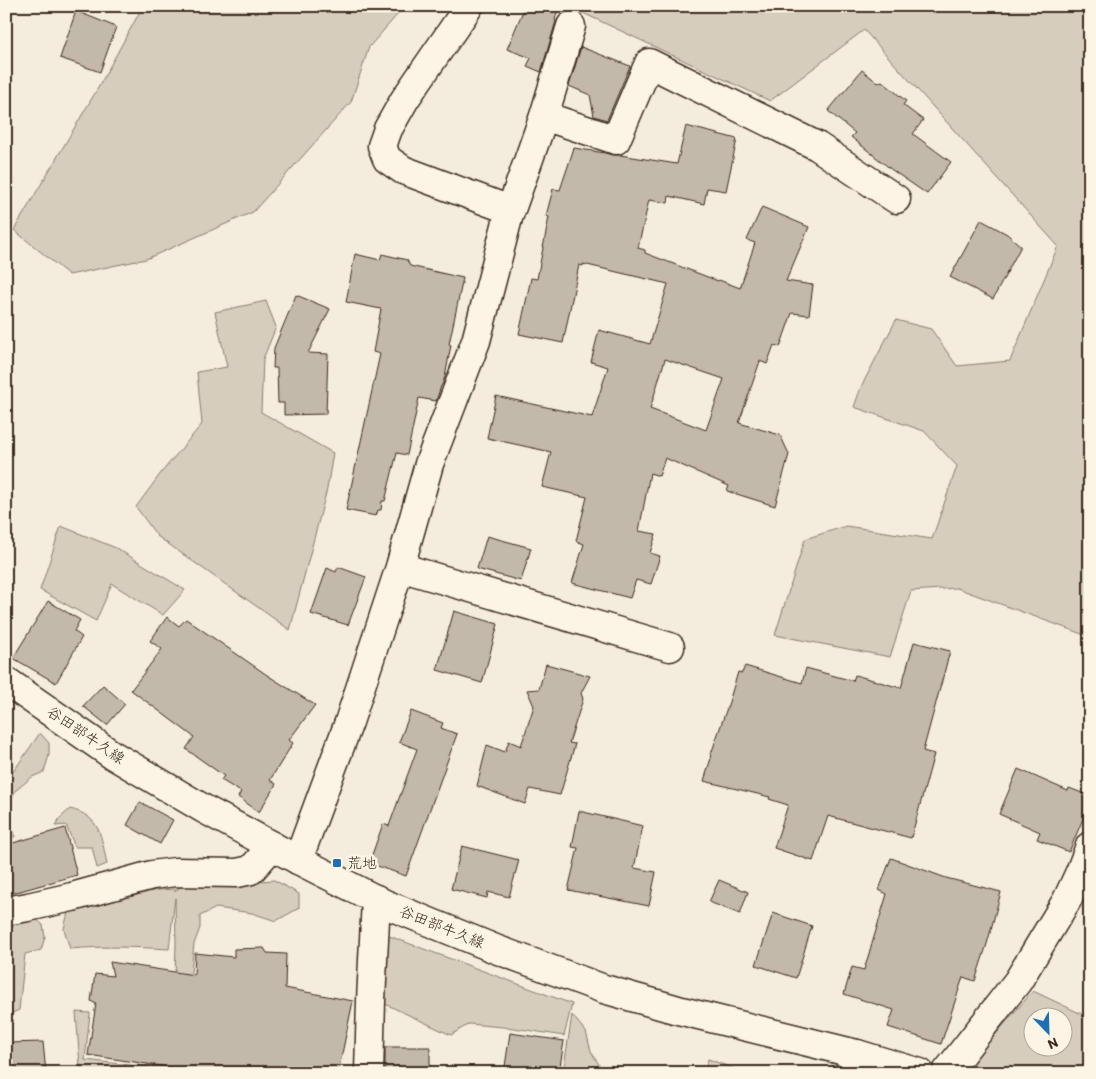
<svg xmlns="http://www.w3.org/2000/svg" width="1096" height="1079" viewBox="0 0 1096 1079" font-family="Itim,'Klee One',sans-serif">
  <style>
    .green { fill: #d6cdbd; stroke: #887c6e; fill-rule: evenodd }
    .building { fill: #c3b9aa; stroke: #3b2a1e; fill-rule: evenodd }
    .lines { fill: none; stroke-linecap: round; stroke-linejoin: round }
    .street-casing { stroke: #3b2a1e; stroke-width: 31 }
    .secondary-casing { stroke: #3b2a1e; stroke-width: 31 }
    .street { stroke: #fcf5e5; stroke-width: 28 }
    .secondary { stroke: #fcf5e5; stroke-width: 28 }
    .poi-dot { fill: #1f6fb2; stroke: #fcf5e5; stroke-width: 2 }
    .labels { text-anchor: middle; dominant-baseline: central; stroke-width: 5; stroke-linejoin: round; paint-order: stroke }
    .street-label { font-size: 15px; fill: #3b2a1e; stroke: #fcf5e5 }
    .poi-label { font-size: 15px; fill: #3b2a1e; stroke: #fcf5e5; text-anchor: start }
  </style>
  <rect width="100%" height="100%" fill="#f4eddd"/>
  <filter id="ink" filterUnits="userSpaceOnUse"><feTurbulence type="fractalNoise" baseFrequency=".02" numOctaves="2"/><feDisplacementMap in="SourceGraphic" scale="10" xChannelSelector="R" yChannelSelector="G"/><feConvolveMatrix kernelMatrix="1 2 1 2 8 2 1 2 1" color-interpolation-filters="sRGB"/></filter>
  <g filter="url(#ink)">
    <!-- green -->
    <path class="green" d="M143 6H405L369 47 351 102 253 212 146 259 69 275 14 230 98 88Z
      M568 6H1090V637L957 588 911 591 890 657 775 635 805 539 846 526 932 539 957 466 924 431 854 407 861 387 896 320 931 329 957 366 1010 361 1058 246 864 30 770 101Z
      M266 301 276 327 263 359 261 412 333 453 327 489 290 630 157 536 136 507 161 473 202 424 197 372 227 367 215 312Z
      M61 526 116 548 185 590 163 615 112 584 96 621 40 590Z
      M40 733 49 743V755L44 772 32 777 15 791 9 806V823L15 837H6V782Z
      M70 809C101 816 101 837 107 864L97 868 92 847H75L66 825 56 826 59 819Z
      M274 880 299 894V908L276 921 252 913 216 908 200 916V928L194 944 187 1010 173 1046 176 943 175 898 169 949C136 947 103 946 70 949L64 929 68 912 157 890 175 889V892L180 887Z
      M35 918 43 925 45 937 41 950 25 954 19 1010 6 1016V925Z
      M389 936 572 1004 564 1036 514 1028 469 1024 451 1035 379 1001 380 937Z
      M164 971 169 973 168 1073H83L80 1066 76 1012 90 1013 85 1060 147 1067Z
      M1033 991 1090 1018V1073H990L976 1067 975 1058ZM1034 1016H1064V1046H1034Z
      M572 1015 586 1032 591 1051 604 1073H563Z
      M708 1059 746 1073H704Z"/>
    <!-- building -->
    <path class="building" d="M525 6H544L557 12 555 20 556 21 541 72 527 66 531 58 507 49Z
      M76 11 116 27 100 72 60 58Z
      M581 47 630 66 607 120 594 116 590 95 569 86Z
      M862 70 878 83 882 81 906 101 903 105 923 120 913 134 951 162 927 194 892 170 851 137 855 133 828 111Z
      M686 126 737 139 726 191 707 188 704 204 669 196 668 203 649 200 638 248 645 250V253L718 281 719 280 740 288 755 243 747 240 762 207 809 227 786 281 813 285 809 315 792 313 780 347 774 345 767 364 760 361 739 423 780 435 789 454 775 506 727 491 729 486 665 458 659 476 650 473 639 531 656 534 650 553 660 556 651 584 636 580 630 598 572 583 584 544 576 541 587 497 542 487 551 452 487 438 496 396 592 417 608 367 591 362 599 330 650 344 668 284 583 264V266L579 265 563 343 519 334 531 278 537 279 549 217 546 216 553 189 560 190 574 148 605 153 612 155H620L677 164ZM665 359 724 379 706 430 650 409Z
      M981 220 1007 234 1021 246 993 299 950 277Z
      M355 254 380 260 382 254 407 260 410 266 463 278 449 344 451 345 445 377 442 385 441 386 436 401 419 398 407 455 397 453 385 501H382L381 510H378L376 516 346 510 380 354 373 352 381 309 346 302Z
      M296 295 330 309 308 353 328 354 326 414 284 415V403H278L277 368H273L274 348Z
      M487 536 531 548 521 581 477 569Z
      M338 567 366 577 348 625 311 614 327 568 336 572Z
      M48 601 80 620 74 631 82 637 56 683 13 658Z
      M454 611 498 624 482 683 437 670Z
      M167 617 179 626 186 619 267 675 315 705 289 740 293 743 270 780 276 784 259 812 238 797 241 792 221 780 224 776 186 749 194 737 131 690 162 649 150 641Z
      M914 642 950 651 923 751 934 754 911 838 828 816 813 861 774 848 788 805 769 799 770 797 704 781 711 758 710 757 729 702 738 672 742 673 745 666 802 683 806 668 853 681 855 675 901 688Z
      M546 664 590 676 581 693 583 699 569 743 575 744 560 795 530 789 525 804 477 786 487 745 505 752 509 741 521 746 534 706 527 690 539 689Z
      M103 685 125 704 107 725 83 706Z
      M411 711 443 723 441 728 457 734 406 876 369 863 383 824 389 826 417 749 399 742Z
      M1018 769 1068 791 1069 788 1090 796V802L1069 852 1037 839 1040 832 999 814Z
      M140 802 173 820 160 844 127 825Z
      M579 811 643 826 634 868 656 872 649 906 568 890 578 848 572 847Z
      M65 828 77 875 6 895V845Z
      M462 846 519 860 509 897 488 892 487 898 451 889Z
      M891 858 946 878 1001 892 987 944 975 981 963 977 941 1044 888 1027 894 1010 844 994 852 967 864 970 887 894 879 890Z
      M719 880 748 892 740 914 709 902Z
      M773 913 812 926 796 978 756 965Z
      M264 948 267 953 286 954 285 988 353 1001 338 1073H186L187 1070 88 1055 96 1004 91 1001 95 974 113 976 110 962 194 975 195 953 234 957V949Z
      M510 1033 564 1041 559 1073H504Z
      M43 1042 46 1073H6V1043Z
      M385 1047H430V1073H385Z"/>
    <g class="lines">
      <!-- street casing -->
      <g class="street-casing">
        <path id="street" d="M469 6 405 99 388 129 382 146 387 159 403 170 510 210
          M544 116 616 140 649 63 817 146 896 199
          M400 567 670 647
          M298 860 349 722 400 567 429 464 476 341 508 218 544 116 571 26
          M6 911 28 907 72 897 152 875 175 872 237 873 251 870 272 846
          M369 1073 371 1001 376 899
          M850 1073 857 1054
          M946 1073 1018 981 1067 900 1080 872 1090 846"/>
      </g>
      <!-- secondary casing -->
      <g class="secondary-casing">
        <path id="secondary" d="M6 681 111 754 204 809 298 860 385 904 498 950 604 989 678 1010 857 1054 920 1073"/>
      </g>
      <!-- street -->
      <use href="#street" class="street"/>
      <!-- secondary -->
      <use href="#secondary" class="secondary"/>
    </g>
  </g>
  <!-- markers -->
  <rect class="poi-dot" x="332" y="858" width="10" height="10" rx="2.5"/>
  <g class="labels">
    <!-- street labels -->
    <g class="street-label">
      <text transform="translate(86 735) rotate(34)">谷田部牛久線</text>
      <text transform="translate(442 927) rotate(22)">谷田部牛久線</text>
    </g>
    <!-- poi labels -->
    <g class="poi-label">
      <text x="347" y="863">荒地</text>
    </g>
  </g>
  <!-- margin -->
  <rect width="1096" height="1079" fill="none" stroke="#fcf5e5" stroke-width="25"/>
  <rect x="12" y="12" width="1071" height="1054" fill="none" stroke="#3b2a1e" stroke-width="2" filter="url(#ink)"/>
  <!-- north arrow -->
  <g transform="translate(1048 1032) rotate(157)"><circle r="24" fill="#fcf5e5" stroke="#afa495"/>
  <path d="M0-4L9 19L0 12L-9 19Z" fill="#1f6fb2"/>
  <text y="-8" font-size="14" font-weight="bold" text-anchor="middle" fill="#3b2a1e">N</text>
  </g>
</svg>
